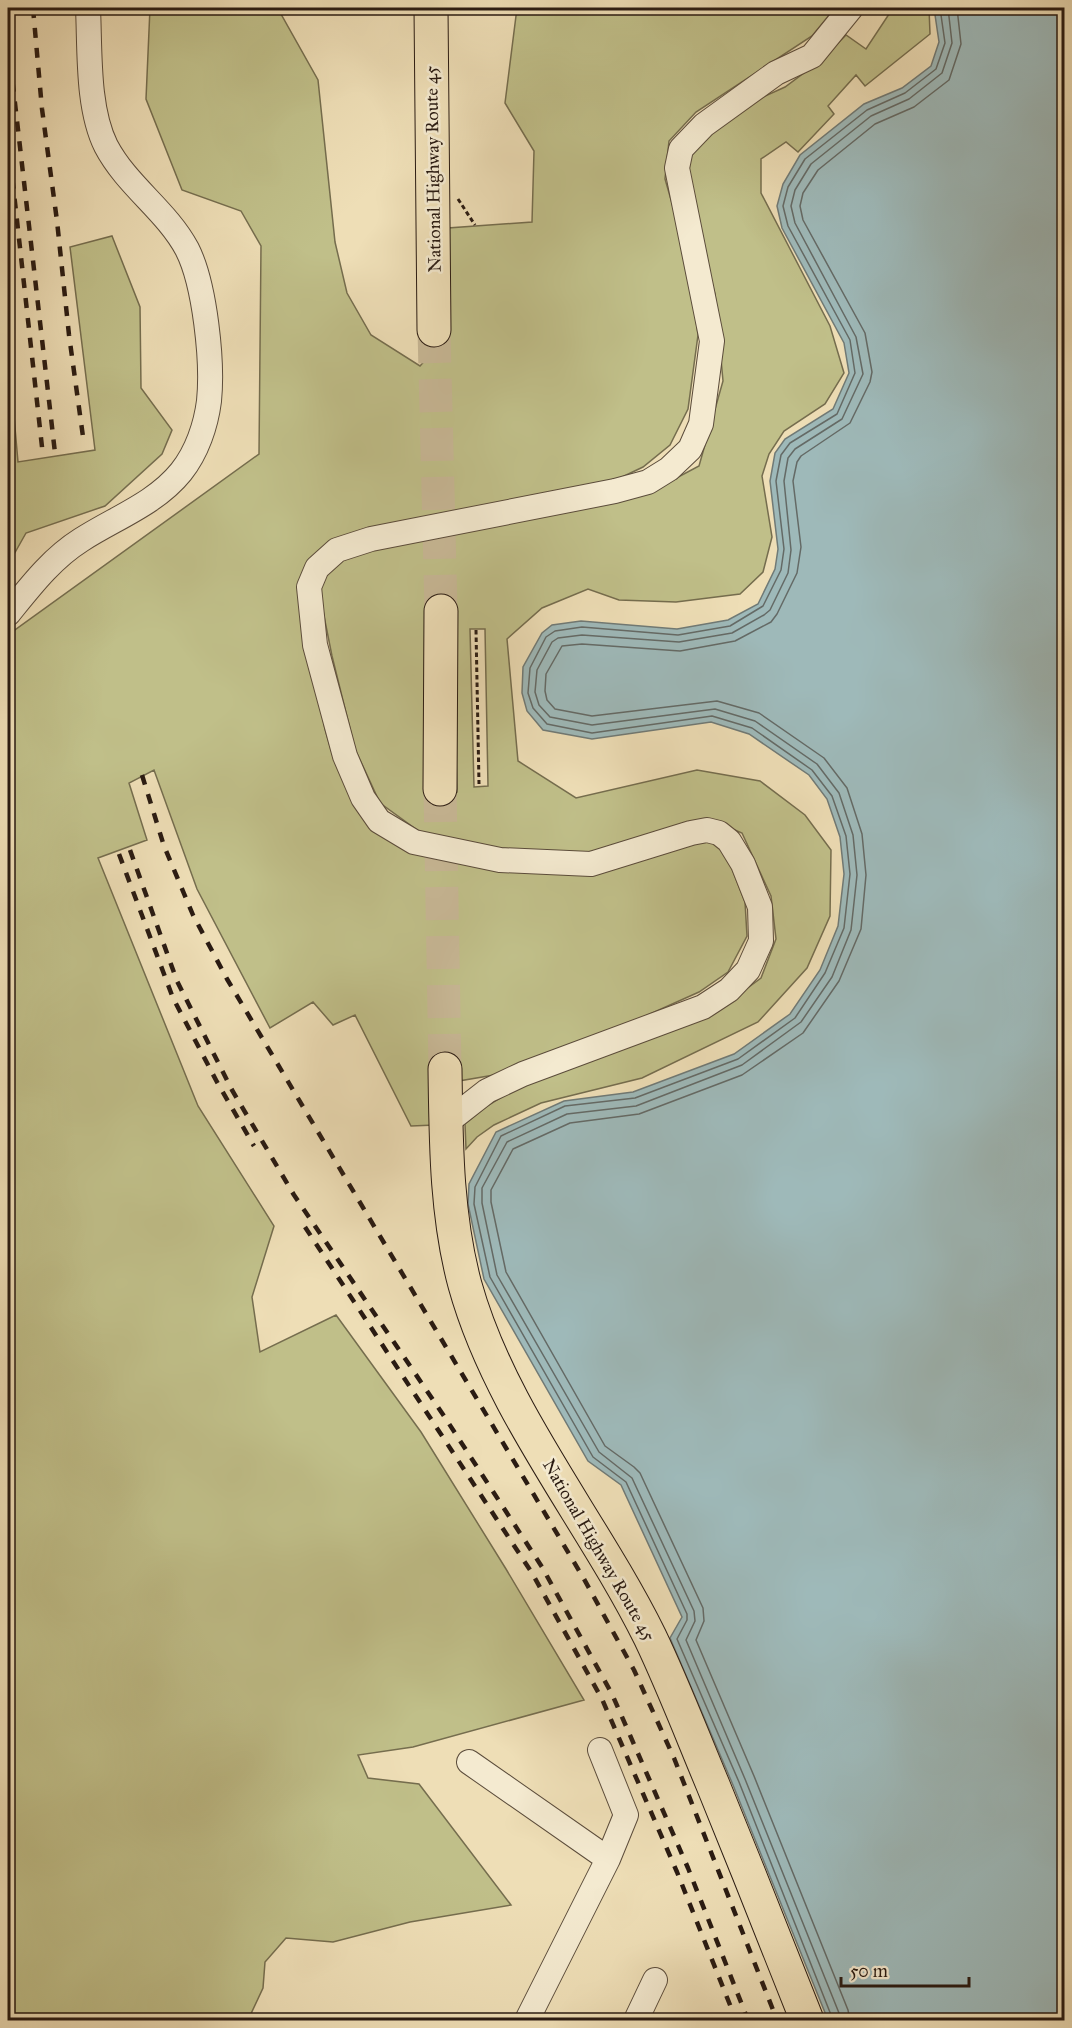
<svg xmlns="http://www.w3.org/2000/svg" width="1072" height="2028" viewBox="0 0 1072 2028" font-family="'IM FELL Great Primer',serif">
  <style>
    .green { fill: #c0bf89; stroke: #756d4e; stroke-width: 1.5; fill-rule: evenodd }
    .water { fill: #9eb9b9; stroke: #707a76; stroke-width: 1.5 }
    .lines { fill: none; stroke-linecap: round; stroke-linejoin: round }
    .shore { stroke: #646a66; stroke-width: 1.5 }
    .highway-tunnel { stroke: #c7b795; stroke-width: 33; stroke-dasharray: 33 16; stroke-linecap: butt }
    .minor-casing { stroke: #5b4c3b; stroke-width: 26 }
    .highway-casing { stroke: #2a1b12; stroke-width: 35 }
    .path { stroke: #2a1b12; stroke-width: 3; stroke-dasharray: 4.5 3; stroke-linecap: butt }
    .minor { stroke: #f4ead0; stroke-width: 24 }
    .highway { stroke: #eedeb6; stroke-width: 33 }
    .rail { stroke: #2a1b12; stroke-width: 4.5; stroke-dasharray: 10 10; stroke-linecap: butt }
    .labels { text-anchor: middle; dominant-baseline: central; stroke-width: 5; stroke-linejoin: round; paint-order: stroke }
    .street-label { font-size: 18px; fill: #2a1b12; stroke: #f4ead0 }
  </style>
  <rect width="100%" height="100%" fill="#eedeb6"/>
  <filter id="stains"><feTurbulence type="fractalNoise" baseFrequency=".00333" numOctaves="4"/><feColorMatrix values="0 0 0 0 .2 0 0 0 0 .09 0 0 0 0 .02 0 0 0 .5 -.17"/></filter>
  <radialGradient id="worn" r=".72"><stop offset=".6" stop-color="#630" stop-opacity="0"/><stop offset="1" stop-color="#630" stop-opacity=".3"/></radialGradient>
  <!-- green -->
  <path class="green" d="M150 8H281V14L318 80 335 242 347 293 371 335 420 366 447 336 448 228 532 222 534 151 505 103 517 8H835L812 36 696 112 669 141 665 179 688 259 698 335 688 409 670 445 643 467 620 478 312 560 309 648 325 729 334 760 354 801 498 868 686 840 711 842 725 851 745 902 747 936 728 972 699 992 632 1022 500 1074 459 1081 435 1125 411 1126 355 1015 333 1025 313 1002 270 1028 197 889 154 770 129 783 147 840 98 858 198 1106 274 1226 252 1297 260 1352 336 1315 421 1432 506 1569 584 1700 413 1747 358 1755 368 1778 419 1784 511 1905 410 1922 333 1942 286 1938 265 1962 263 1988 248 2020H8V635L259 454 261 246 241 211 182 190 146 99Z
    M893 8H929L930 34 865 86 856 75 828 106 834 114 798 152 786 142 761 159V193L830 326 844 373 825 404 784 431 769 454 762 476 772 537 763 572 740 594 676 602 619 600 588 589 542 608 507 639 518 761 576 798 697 770 760 781 805 815 831 850 830 916 807 968 758 1022 642 1078 541 1103 494 1125 477 1137 466 1149 465 1124 487 1106 540 1074 716 1011 761 978 776 939 771 896 742 833 710 819 592 854 497 848 420 832 380 803 355 749 332 656 320 596 322 573 341 555 667 483 699 466 723 381 715 294 693 216 686 178 691 152 709 133 750 103 785 87 820 61 846 35 866 49ZM452 609 457 792 432 793ZM470 629H485L488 786 474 787Z
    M112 236 140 307 141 388 172 430 162 454 105 506 26 533 8 565V348L18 462 95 450 70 247Z"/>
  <!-- water -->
  <path class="water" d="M934 8H1064V2020H828L733 1785 670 1638 682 1617 621 1485 588 1461 484 1279 468 1204 469 1184 496 1132 564 1101 633 1092 734 1054 790 1014 820 970 838 926 844 874 840 837 827 799 809 775 749 734 711 722 592 739 543 730 527 711 522 693 523 667 542 633 552 625 581 621 677 629 728 620 758 604 775 569 778 549 770 481 775 453 785 439 833 409 849 373 844 343 782 228 777 206 783 184 800 155 864 104 902 88 931 66 939 42Z"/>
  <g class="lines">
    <!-- shore -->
    <path class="shore" d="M833 2020 739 1782 677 1639 687 1620V1614L626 1482 593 1457 490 1277 474 1204 475 1187 501 1136 565 1106 635 1098 738 1059 795 1018 825 973 844 928 850 874 846 836 832 796 812 770 752 728 712 716 592 733 547 724 533 708 528 693 530 668 546 637 555 631 582 627 678 635 730 626 763 606 781 570 784 549 776 481 781 455 790 443 837 414 855 373 850 340 788 226 783 206 788 187 805 159 867 110 905 93 936 69 945 43 940 8
      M840 2020 839 2013 745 1779 686 1640 695 1621 694 1611 632 1478 599 1452 497 1275 482 1203V1188L507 1142 567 1114 636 1106 742 1065 801 1022 832 977 851 930 857 875 853 835 839 793 817 764 755 721 715 709 592 725 550 717 539 705 535 692 537 670 552 642 558 638 582 635 679 642 732 633 764 615 770 610 788 573 791 550 784 481 788 458 795 449 842 419 863 374 856 337 795 223 791 206 795 190 811 164 871 116 909 99 942 73 952 43 948 8
      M850 2020 848 2010 754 1776 696 1640 704 1621 703 1608 640 1473 634 1467 605 1446 506 1272 491 1202V1190L513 1149 570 1123 639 1114 742 1075 803 1033 839 981 861 929 866 875 862 834 847 788 824 758 759 713 717 701 592 716 555 709 547 700 545 691 546 674 562 646 582 644 680 651 735 641 771 622 777 614 797 573 801 547 793 481 797 462 801 456 850 423 870 382 872 372 865 333 803 220 800 206 803 193 818 170 875 124 914 107 949 80 961 44 957 8"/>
    <!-- highway-tunnel -->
    <path class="highway-tunnel" d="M434 330 441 611
      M440 789 445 1069"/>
    <!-- minor casing -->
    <g class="minor-casing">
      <path id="minor" d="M8 614C30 587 51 559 81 540 115 518 155 504 181 472 197 452 206 425 209 401 213 362 205 284 187 249 166 210 127 186 106 146 87 108 90 50 88 8
        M446 1123 487 1091 523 1074 703 1007 729 990 748 970 761 941 760 907 743 864 729 841 719 833 707 830 691 833 591 864 500 860 414 842 379 821 363 798 345 756 315 645 309 587 317 568 337 550 371 539 615 491 648 482 669 469 690 449 701 424 712 341 677 168 681 149 704 125 776 73 812 56 851 8
        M600 1750 626 1815 608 1859
        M469 1762 608 1859 527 2020
        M636 2020 655 1980"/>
    </g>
    <!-- highway casing -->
    <g class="highway-casing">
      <path id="highway" d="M431 8 434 330
        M440 789 441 611
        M445 1069C446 1141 446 1215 465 1285 500 1411 592 1520 650 1637 673 1685 692 1735 713 1785 745 1863 776 1942 807 2020"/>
    </g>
    <!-- path -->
    <path class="path" d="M458 199 475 225
      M476 630 479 784"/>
    <!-- minor -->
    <use href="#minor" class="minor"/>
    <!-- highway -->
    <use href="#highway" class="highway"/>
    <!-- rail -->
    <path class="rail" d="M33 8 42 109 57 221 69 335 84 444
      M8 42 55 453
      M8 139 43 456
      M142 775 164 846 193 915 227 979 584 1579 634 1670 674 1758 777 2020
      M130 850 177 981 232 1090 294 1195 444 1416 542 1567 612 1694 688 1868 748 2020
      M119 854 173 998 217 1082 254 1146
      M305 1227 532 1573 602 1699 677 1872 736 2020"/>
  </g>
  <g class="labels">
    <!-- street labels -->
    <g class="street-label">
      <text transform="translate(433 169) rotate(-91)">National Highway Route 45</text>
      <text transform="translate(599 1550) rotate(60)">National Highway Route 45</text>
    </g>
  </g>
  <!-- margin -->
  <rect width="1072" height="2028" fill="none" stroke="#eedeb6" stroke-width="30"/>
  <rect x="9" y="9" width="1054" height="2010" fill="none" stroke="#2a1b12" stroke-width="3"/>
  <rect x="15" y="15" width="1042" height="1998" fill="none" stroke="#2a1b12" stroke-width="1.5"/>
  <!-- scale -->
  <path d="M841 1977v9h128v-9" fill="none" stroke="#2a1b12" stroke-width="3"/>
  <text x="850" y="1977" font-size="18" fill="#2a1b12" stroke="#f4ead0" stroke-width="4.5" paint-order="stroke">50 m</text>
  <rect width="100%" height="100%" filter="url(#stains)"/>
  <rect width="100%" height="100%" fill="url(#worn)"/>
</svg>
